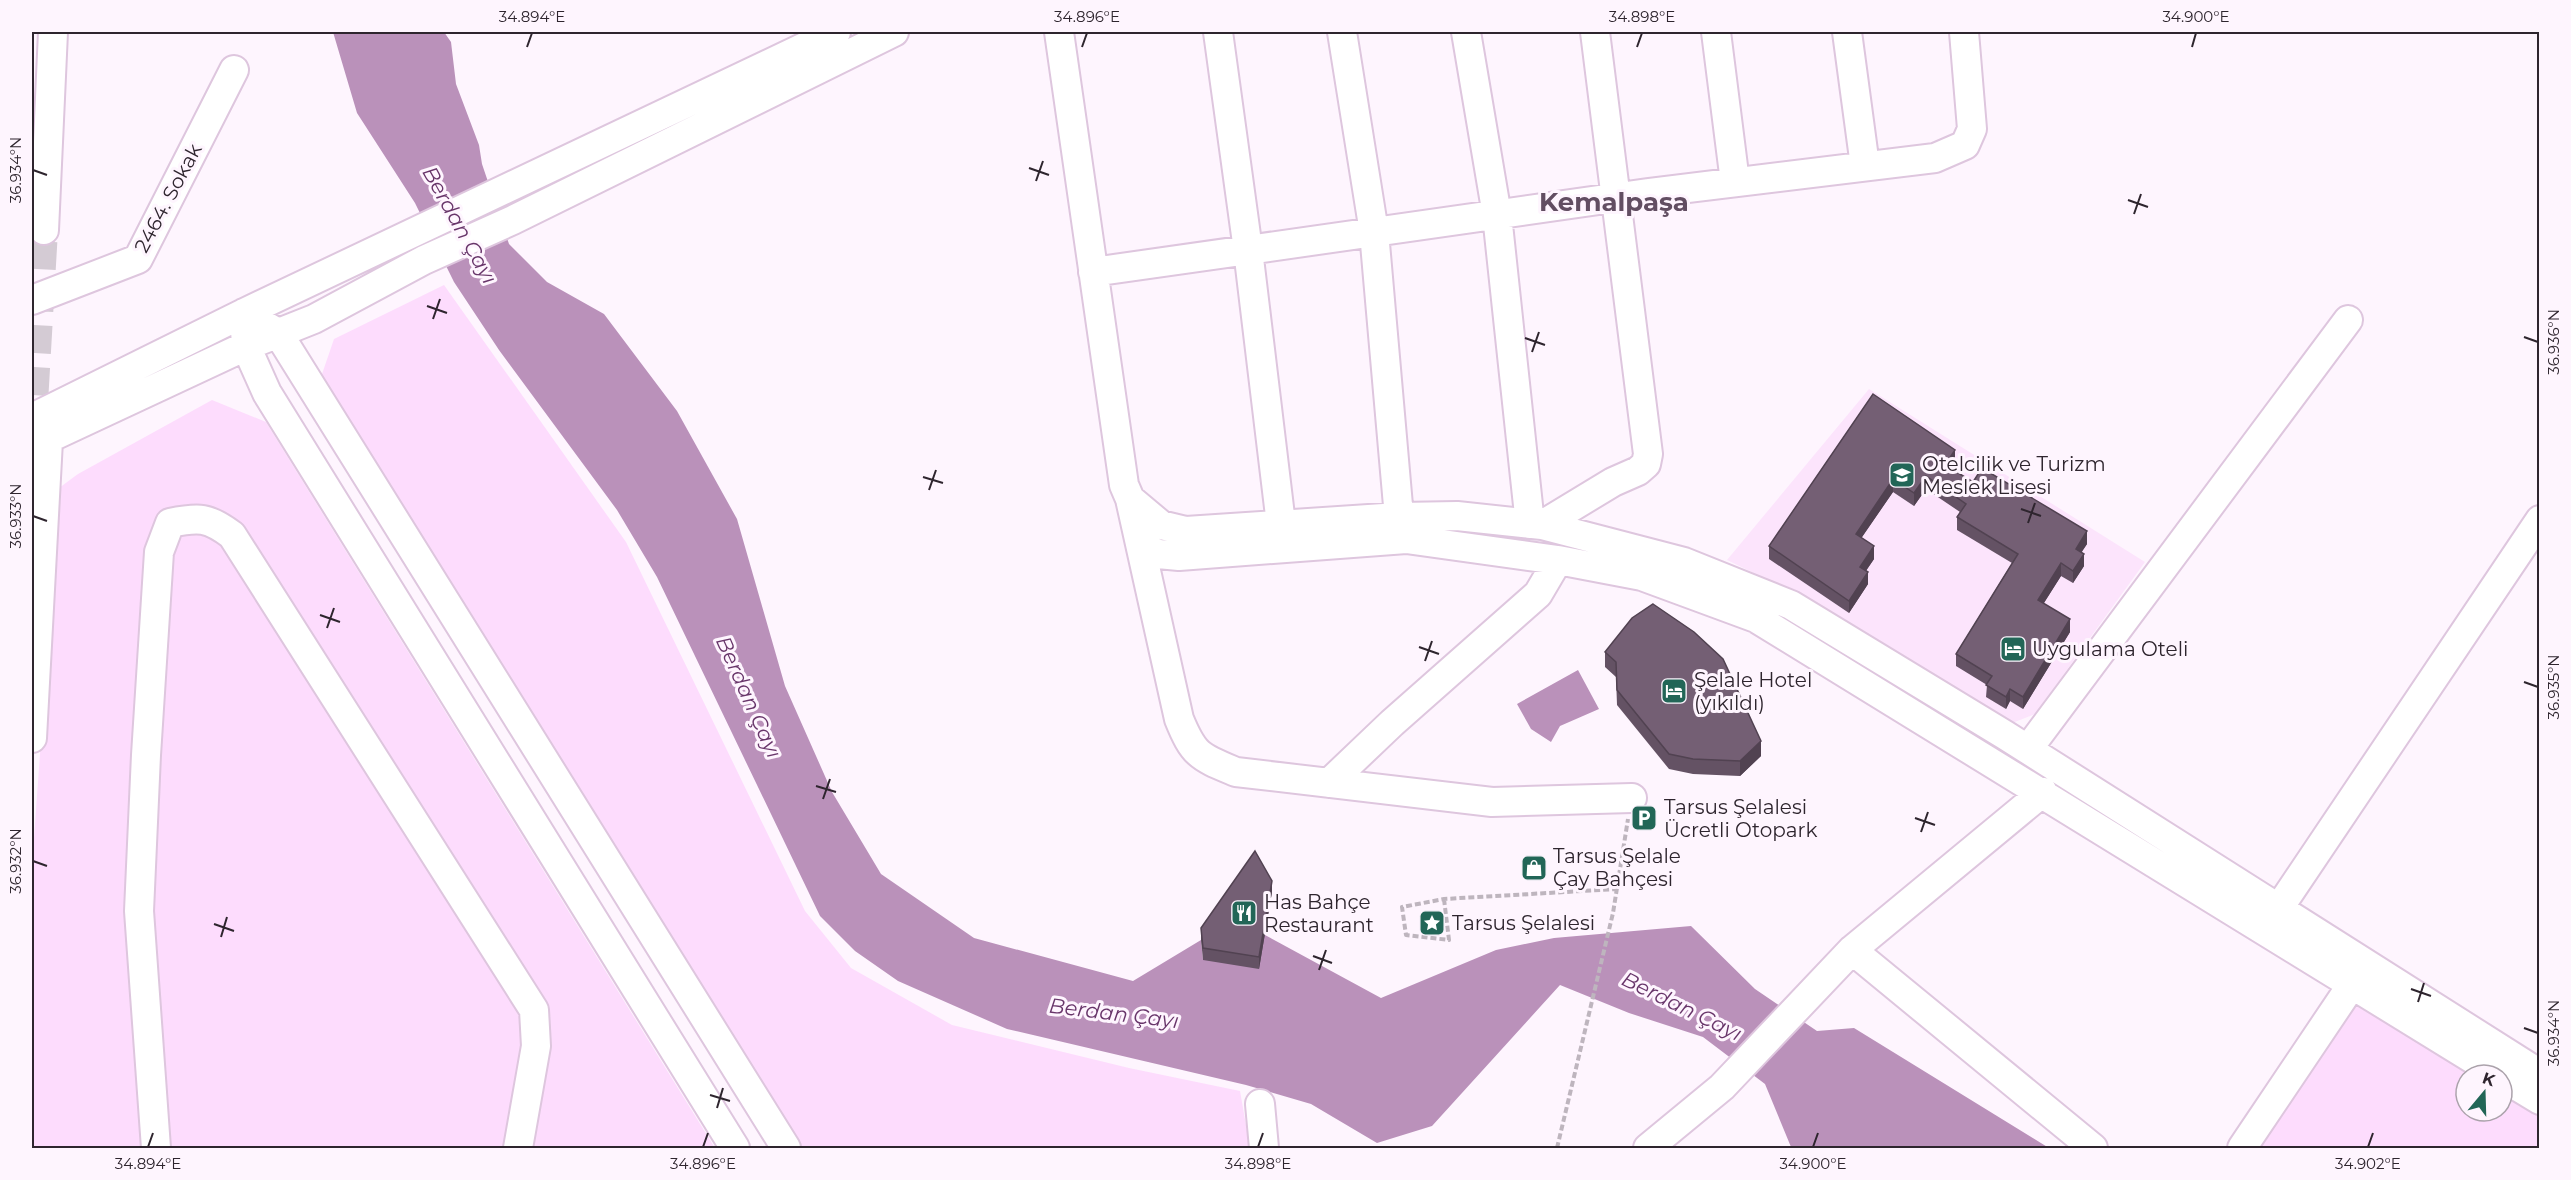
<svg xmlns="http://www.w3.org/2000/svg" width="2571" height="1180" viewBox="0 0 2571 1180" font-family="Montserrat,sans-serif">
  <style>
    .built { fill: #fce4fc }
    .green { fill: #fddcfd }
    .water { fill: #ba91ba }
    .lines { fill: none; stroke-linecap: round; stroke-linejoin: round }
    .minor-tunnel { stroke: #d4cbd4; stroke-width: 28; stroke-dasharray: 28 14; stroke-linecap: butt }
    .minor-casing { stroke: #dec6de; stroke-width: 32 }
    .path { stroke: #beb5be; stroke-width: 4; stroke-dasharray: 6 3; stroke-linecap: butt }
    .minor { stroke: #fff; stroke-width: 28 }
    .wall { fill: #645264 }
    .shaded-wall { fill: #514251 }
    .building { fill: #745f74; stroke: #514251; stroke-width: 1.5 }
    .ticks { fill: none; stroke: #2e252e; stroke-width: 2 }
    .labels { text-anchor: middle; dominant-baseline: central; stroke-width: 6; stroke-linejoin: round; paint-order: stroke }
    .street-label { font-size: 20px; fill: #2e252e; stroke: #fef5fe }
    .poi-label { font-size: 20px; fill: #2e252e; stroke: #fef5fe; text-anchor: start }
    .water-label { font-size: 21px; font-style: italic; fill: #68356a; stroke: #fef5fe }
    .district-label { font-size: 26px; font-weight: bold; fill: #624e62; stroke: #fef5fe }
    .neatline { fill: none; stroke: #2e252e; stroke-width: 2 }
    .ticks-label { font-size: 15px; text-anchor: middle; fill: #2e252e }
  </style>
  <rect width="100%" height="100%" fill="#fef5fe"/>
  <!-- built -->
  <path class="built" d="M1869 389 2145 562 2035 714 2007 725 1856 629 1772 582 1727 560Z"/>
  <!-- green -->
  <path class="green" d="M444 285 626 542 805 911 851 968 952 1025 1129 1068 1240 1091 1250 1148H802L321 377 334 339Z
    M212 400 266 422 715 1148H32V866L59 488 78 474Z
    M2354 997 2475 1075H2466V1111H2502V1092L2539 1116V1148H2256Z"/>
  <!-- water -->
  <path class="water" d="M333 32H444L451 42 456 84 479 145 482 164 509 244 547 282 604 314 677 411 737 519 785 686 832 792 881 874 974 938 1133 981 1201 940 1203 960 1265 935 1381 998 1496 950 1554 938 1691 926 1755 989 1817 1031 1854 1028 2049 1148H1794L1791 1147 1765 1084 1703 1037 1629 1013 1560 985 1432 1126 1377 1143 1311 1104 1246 1085 1007 1029 898 981 855 951 820 916 657 577 617 510 499 350 454 282 415 203 357 113Z
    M1578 670 1599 709 1560 726 1551 742 1531 729 1517 704Z"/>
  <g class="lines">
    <!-- minor-tunnel -->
    <path class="minor-tunnel" d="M32 437 44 230"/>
    <!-- minor casing -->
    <g class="minor-casing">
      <path id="minor" d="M1059 32 1124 485 1130 499 1179 719C1194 756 1200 757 1236 772L1492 802 1632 798
        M1218 32 1248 250 1281 524
        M1342 32 1374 232 1399 517
        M1466 32 1497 215 1530 524
        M1716 32 1735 182
        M1847 32 1865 166
        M44 230 53 32
        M1093 272 1648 193 1935 158 1965 145 1972 129 1964 32
        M32 300 138 259 234 70
        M244 313 278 333 786 1148
        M244 313 246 346 267 393 735 1148
        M32 418 244 313 836 32
        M32 446 246 346 314 319 424 260 513 220 894 32
        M1130 499 1161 525 1186 531 1399 517 1457 516 1542 525 1684 562 1791 605 2005 735 2540 1074
        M1542 525 1613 482 1638 471 1646 464 1648 454 1595 32
        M1141 546 1158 554 1179 556 1406 539 1558 560 1642 576 1756 618 2499 1075
        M32 738 49 422
        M2028 749 2348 320
        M1329 783 1392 723 1538 594 1558 560
        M2279 908 2540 520
        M1852 950 2093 1148
        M2502 1077 2540 1100
        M1260 1104 1264 1148
        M156 1148 139 911 146 755 159 552 170 523C199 517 208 517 232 535L534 1010 536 1046 518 1148
        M1648 1148 1722 1087 1852 950 2043 792
        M2242 1148 2353 983"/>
    </g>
    <!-- path -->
    <path class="path" d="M1444 899 1449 940 1406 935 1402 907 1444 899 1617 889
      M1557 1148 1613 913 1628 819"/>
    <!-- minor -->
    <use href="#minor" class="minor"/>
  </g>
  <!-- wall -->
  <path class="wall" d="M1873 394 1955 463 1951 468 1973 482 2087 544 2081 552 2084 566 2073 583 2061 576 2044 603 2070 632 2023 709 2010 701 2006 709 1986 697 1987 685 1956 666V654L2012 563 1957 530V517L1960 512 1926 489 1914 506 1893 492 1861 538 1874 559 1866 571 1868 584 1849 613 1769 559V546Z
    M1605 652 1761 756 1740 776 1693 774 1669 769 1617 705 1616 677 1605 667Z
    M1272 892 1259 969 1203 960 1201 940V928Z"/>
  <!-- shaded-wall -->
  <path class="shaded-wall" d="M1955 450V463L1945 477V465Z
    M1926 476V489L1914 506V493Z
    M1893 479V492L1856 546V534Z
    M2087 531V544L2076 561V549Z
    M1874 546V559L1860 579V567Z
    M2084 554V566L2073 583V571Z
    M2061 563V576L2038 612V600Z
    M1868 572V584L1849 613V601Z
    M2070 619V632L2023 709V697Z
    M2010 689V701L2006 709V697Z
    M1761 741V756L1740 776V761Z
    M1272 881V892L1259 969V957Z"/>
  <!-- building -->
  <path class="building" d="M1873 394 1955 450 1945 465 1973 482 1982 468 2087 531 2076 549 2084 554 2073 571 2061 563 2038 600 2070 619 2023 697 2010 689 2006 697 1986 685 1992 676 1956 654 2018 554 1957 517 1966 504 1926 476 1914 493 1893 479 1856 534 1874 546 1860 567 1868 572 1849 601 1769 546Z
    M1653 604 1694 632 1723 659 1761 741 1740 761 1693 759 1669 754 1617 690 1616 662 1605 652 1632 618Z
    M1255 851 1272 881 1259 957 1203 948 1201 928Z"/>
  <!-- ticks -->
  <path class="ticks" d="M527 47 532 33M1082 47 1087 33M1637 47 1642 33M2192 47 2196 33M1029 168 1049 175M33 170 47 175M1036 181 1043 161M2128 200 2148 207M2134 214 2141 194M427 306 447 313M433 319 440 299M2524 337 2538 342M1525 338 1545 345M1532 352 1539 332M923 477 943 483M929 490 936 470M2021 509 2041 516M33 516 47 521M2028 523 2035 503M320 615 340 622M327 628 334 608M1419 647 1439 654M1425 661 1432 641M2524 682 2538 687M816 786 836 792M823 799 830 779M1915 818 1935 825M1921 832 1928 812M33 861 47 866M214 924 234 931M221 937 227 917M1313 956 1332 963M1319 970 1326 950M2411 989 2431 996M2418 1002 2424 983M2524 1028 2538 1033M710 1095 730 1101M717 1108 723 1088M148 1147 153 1133M703 1147 708 1133M1258 1147 1263 1133M1813 1147 1818 1133M2368 1147 2373 1133"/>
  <!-- icons -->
  <defs>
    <g id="school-square" transform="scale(1.35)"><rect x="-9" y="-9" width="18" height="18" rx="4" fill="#226657" stroke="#fef5fe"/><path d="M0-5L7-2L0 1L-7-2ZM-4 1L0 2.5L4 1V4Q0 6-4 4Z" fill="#fff"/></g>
    <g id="hotel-square" transform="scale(1.35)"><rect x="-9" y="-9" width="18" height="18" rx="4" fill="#226657" stroke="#fef5fe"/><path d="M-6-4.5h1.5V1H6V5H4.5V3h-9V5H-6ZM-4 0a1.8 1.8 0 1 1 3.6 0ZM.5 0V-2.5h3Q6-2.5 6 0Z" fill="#fff"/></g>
    <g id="parking-square" transform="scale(1.35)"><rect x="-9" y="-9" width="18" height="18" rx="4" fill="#226657" stroke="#fef5fe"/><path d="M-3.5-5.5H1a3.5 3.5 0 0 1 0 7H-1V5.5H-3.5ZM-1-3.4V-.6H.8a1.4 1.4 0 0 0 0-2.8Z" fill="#fff"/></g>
    <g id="shop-square" transform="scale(1.35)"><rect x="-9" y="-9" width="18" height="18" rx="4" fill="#226657" stroke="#fef5fe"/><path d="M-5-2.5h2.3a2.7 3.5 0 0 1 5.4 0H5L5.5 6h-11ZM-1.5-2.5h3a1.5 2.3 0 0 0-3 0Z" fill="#fff"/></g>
    <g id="restaurant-square" transform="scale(1.35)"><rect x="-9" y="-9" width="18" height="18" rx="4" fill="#226657" stroke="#fef5fe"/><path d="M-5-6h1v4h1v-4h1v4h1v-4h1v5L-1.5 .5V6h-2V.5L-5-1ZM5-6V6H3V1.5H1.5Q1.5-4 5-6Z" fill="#fff"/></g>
    <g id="sight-square" transform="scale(1.35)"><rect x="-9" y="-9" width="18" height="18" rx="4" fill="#226657" stroke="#fef5fe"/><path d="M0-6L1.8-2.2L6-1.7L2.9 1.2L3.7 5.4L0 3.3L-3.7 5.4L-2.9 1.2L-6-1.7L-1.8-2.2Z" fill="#fff"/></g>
  </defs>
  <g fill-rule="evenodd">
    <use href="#school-square" x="1902" y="475"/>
    <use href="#hotel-square" x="2013" y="649"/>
    <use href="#hotel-square" x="1674" y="691"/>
    <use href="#parking-square" x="1644" y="818"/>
    <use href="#shop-square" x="1534" y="868"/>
    <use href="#restaurant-square" x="1244" y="913"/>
    <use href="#sight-square" x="1432" y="923"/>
  </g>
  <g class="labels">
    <!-- street labels -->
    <g class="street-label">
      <text transform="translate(168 198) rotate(-62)">2464. Sokak</text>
    </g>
    <!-- poi labels -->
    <g class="poi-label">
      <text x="1922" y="464">Otelcilik ve Turizm<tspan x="1922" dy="23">Meslek Lisesi</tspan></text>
      <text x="2032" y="649">Uygulama Oteli</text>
      <text x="1694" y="680">Şelale Hotel<tspan x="1694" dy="23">(yıkıldı)</tspan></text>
      <text x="1664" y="807">Tarsus Şelalesi<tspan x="1664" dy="23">Ücretli Otopark</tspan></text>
      <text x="1553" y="856">Tarsus Şelale<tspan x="1553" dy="23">Çay Bahçesi</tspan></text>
      <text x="1264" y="902">Has Bahçe<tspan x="1264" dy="23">Restaurant</tspan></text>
      <text x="1452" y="923">Tarsus Şelalesi</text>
    </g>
    <!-- water labels -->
    <g class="water-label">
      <text transform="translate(460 225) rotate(61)">Berdan Çayı</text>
      <text transform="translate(749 697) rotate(66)">Berdan Çayı</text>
      <text transform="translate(1682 1006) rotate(26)">Berdan Çayı</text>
      <text transform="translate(1114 1013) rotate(7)">Berdan Çayı</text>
    </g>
    <!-- district labels -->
    <g class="district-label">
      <text x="1614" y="202">Kemalpaşa</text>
    </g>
  </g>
  <!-- border -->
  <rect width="2571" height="1180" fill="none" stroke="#fef5fe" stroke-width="66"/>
  <!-- north arrow -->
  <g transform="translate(2484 1093) rotate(19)"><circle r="28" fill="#fef5fe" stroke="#aba2ab" stroke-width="1.5"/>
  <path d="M0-4.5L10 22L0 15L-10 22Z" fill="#226657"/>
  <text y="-9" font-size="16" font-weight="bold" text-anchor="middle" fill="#2e252e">K</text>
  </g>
  <rect x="33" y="33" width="2505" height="1114" class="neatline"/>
  <g class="ticks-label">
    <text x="532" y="22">34.894°E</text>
    <text x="1087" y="22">34.896°E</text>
    <text x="1642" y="22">34.898°E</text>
    <text x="2196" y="22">34.900°E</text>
    <text transform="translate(16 170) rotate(-90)" y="5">36.934°N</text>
    <text transform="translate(2554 342) rotate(-90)" y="5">36.936°N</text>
    <text transform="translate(16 516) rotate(-90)" y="5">36.933°N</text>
    <text transform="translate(2554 687) rotate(-90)" y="5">36.935°N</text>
    <text transform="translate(16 861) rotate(-90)" y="5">36.932°N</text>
    <text transform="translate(2554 1033) rotate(-90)" y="5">36.934°N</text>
    <text x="148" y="1169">34.894°E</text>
    <text x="703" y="1169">34.896°E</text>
    <text x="1258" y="1169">34.898°E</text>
    <text x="1813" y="1169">34.900°E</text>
    <text x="2368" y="1169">34.902°E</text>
  </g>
</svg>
